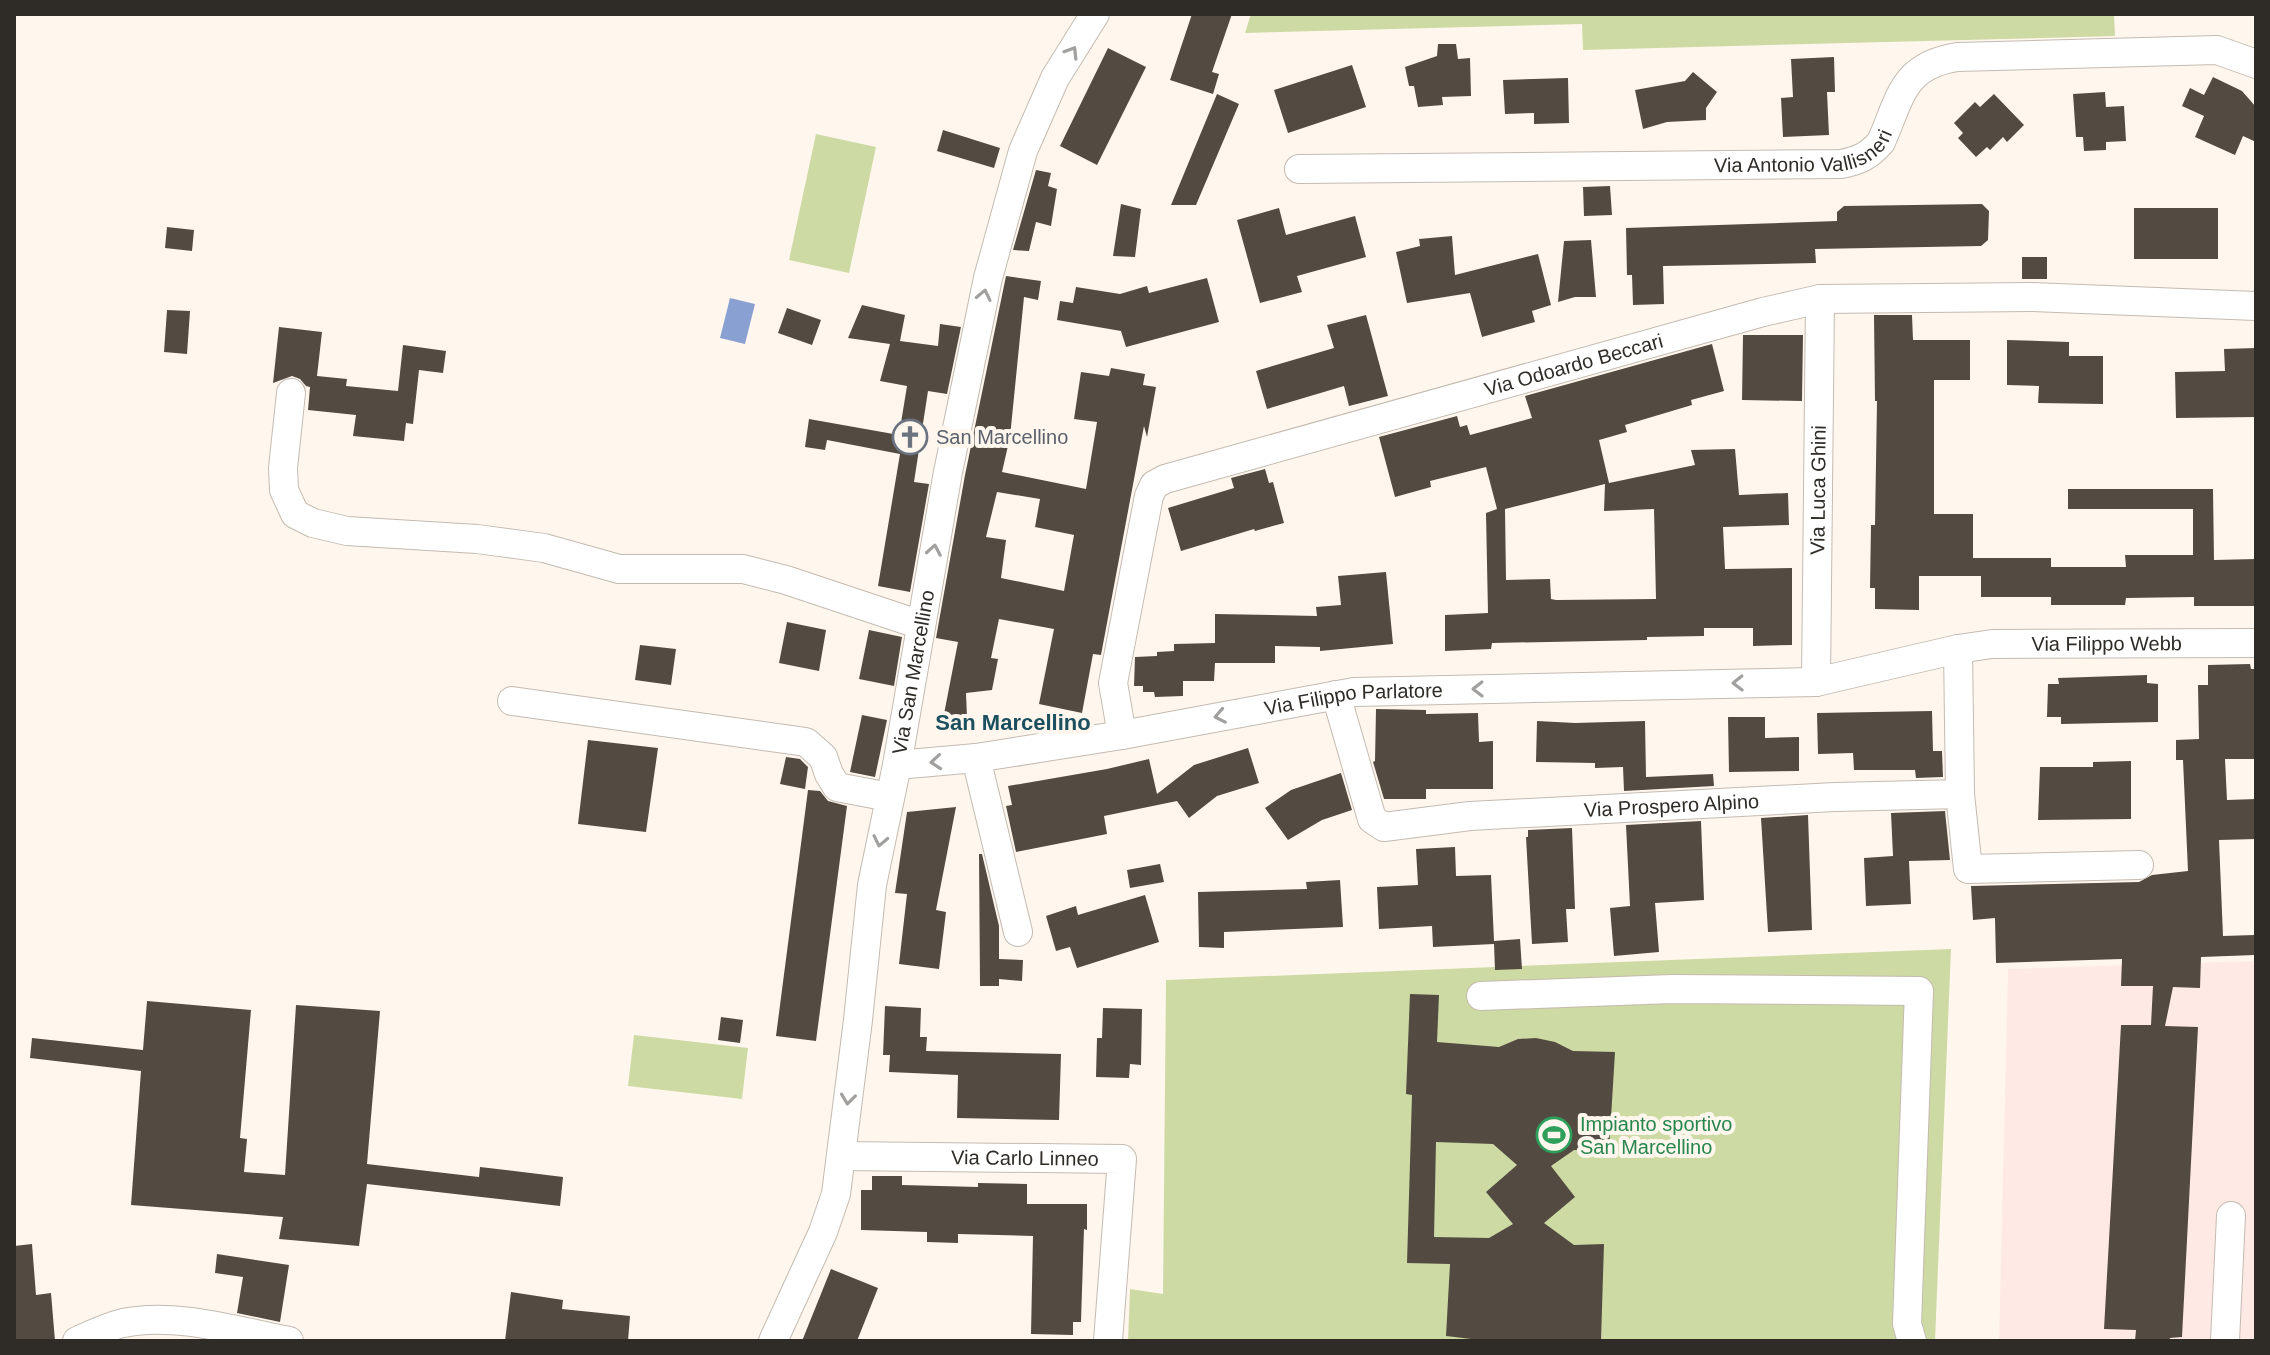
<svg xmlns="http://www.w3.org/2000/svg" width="2270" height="1355" viewBox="0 0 2270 1355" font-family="Helvetica,sans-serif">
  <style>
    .education { fill: #fee9e5 }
    .green { fill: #cddaa3 }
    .water { fill: #89a1d2 }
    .building { fill: #534b42; fill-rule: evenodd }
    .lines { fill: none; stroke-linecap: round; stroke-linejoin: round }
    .minor-casing { stroke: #c4bab0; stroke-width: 30 }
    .minor { stroke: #fff; stroke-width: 28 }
    .oneway { stroke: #a1a09e }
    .labels { text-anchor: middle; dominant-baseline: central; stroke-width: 8; stroke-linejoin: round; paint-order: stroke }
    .street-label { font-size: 20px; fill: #2f2b27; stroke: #fff7ee }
    .worship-label { font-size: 20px; fill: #5b616d; stroke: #fff7ee; text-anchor: start }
    .leisure-label { font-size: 20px; fill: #27864d; stroke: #fff7ee; text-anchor: start }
    .neighbourhood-label { font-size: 22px; font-weight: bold; fill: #1c505f; stroke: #fff7ee }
  </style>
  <rect width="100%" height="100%" fill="#fff7ee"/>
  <!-- education -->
  <path class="education" d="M2256 961V1341H1999L2008 969Z"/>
  <!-- green -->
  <path class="green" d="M1251 14H2114L2115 36 1583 50 1582 24 1245 33Z
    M816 134 876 147 849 273 789 260Z
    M1951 949 1935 1341H1128L1130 1289 1163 1294 1166 980Z
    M634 1035 748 1048 742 1099 628 1086Z"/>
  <!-- water -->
  <path class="water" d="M730 298 755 304 745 344 720 338Z"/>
  <!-- building -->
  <path class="building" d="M1192 14H1232L1212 72 1219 74 1213 94 1170 80Z
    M1438 44H1456L1458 59 1470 58 1471 96 1442 97 1443 105 1418 107 1414 86H1409L1405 67 1437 56Z
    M1108 48 1146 67 1097 165 1060 146Z
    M1834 57 1835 92H1827L1829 135 1783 137 1781 98 1793 97 1791 59Z
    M1352 65 1366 107 1288 133 1274 90Z
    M1693 72 1717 92 1706 108V120L1667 122 1643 129 1635 90 1685 81Z
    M2213 77 2242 91 2256 107V142L2243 136 2235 155 2195 137 2204 116 2182 106 2190 88 2204 95Z
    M1568 78 1569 123 1534 124V113L1505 114 1503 80Z
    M2105 92 2106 107 2124 106 2126 141 2106 142V150L2084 151 2083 137H2076L2073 94Z
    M1217 94 1239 104 1196 205H1171Z
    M1994 94 2024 125 2007 142 2003 137 1990 150 1987 147 1976 157 1958 138 1963 133 1954 123 1975 102 1980 107Z
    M943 130 1000 148 994 168 937 151Z
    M1036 170 1051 173 1048 186 1057 189 1051 226 1036 222 1029 251 1013 250Z
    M1610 186 1612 215 1584 216 1583 187Z
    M1121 204 1141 209 1135 257 1113 256Z
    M1982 204 1989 211 1988 240 1981 246 1815 249 1816 263 1663 266 1664 304 1633 305 1632 275H1627L1626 228 1837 221V212L1844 206Z
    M1279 208 1286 235 1355 216 1366 257 1297 276 1302 292 1260 303 1237 220Z
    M2134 208H2218V259H2134Z
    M167 227 194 230 192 251 165 248Z
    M1452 236 1455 275 1538 254 1551 305 1532 311 1535 322 1482 337 1470 293 1407 303 1396 252 1420 246 1419 239Z
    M1591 240 1596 297H1575L1558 302 1564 241Z
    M2022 257H2047V279H2022Z
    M1006 276 1041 281 1038 300 1024 297 1010 437 1002 472 1086 489 1097 422 1074 419 1081 372 1109 376 1111 368 1145 374 1143 385 1156 387 1147 437 1144 426 1101 655 1093 654 1082 713 1039 704 1054 629 999 619 991 658 998 659 992 690 966 693 967 718 944 714 958 642 936 638 965 475ZM997 492 1040 499 1035 527 1074 535 1064 591 1001 578 1006 540 986 537Z
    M1207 278 1219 322 1126 347 1121 331 1057 320 1060 301 1073 303 1076 287 1120 294 1147 286 1149 293Z
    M862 305 905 315 900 341 938 346 940 324 961 327 947 394 928 391 914 482 929 484 910 592 878 586 900 454 827 440 825 450 805 447 809 419 899 435 907 386 880 381 890 344 848 338Z
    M787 308 821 320 812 345 778 333Z
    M167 310 190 311 187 354 164 352Z
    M1366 315 1388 396 1349 406 1344 386 1267 409 1256 371 1334 348 1327 325Z
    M1874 315H1912L1913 340H1970V380H1934V514H1973V558H2051V567H2126L2125 555H2193V509H2068V489H2213L2214 560 2256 559V606H2194V597L2126 598 2125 605H2051V597H1981V576H1919V610L1875 609V588H1870L1871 525H1875L1877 401H1875Z
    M279 327 322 332 317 376 347 379 346 386 398 391 403 345 446 351 443 373 419 370 413 424 406 423 404 441 353 436 356 415 308 410 310 387 306 386 300 379 292 376 273 383Z
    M1743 335H1803L1802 401 1742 400Z
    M2007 340 2069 342V356H2103V404L2038 403 2039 386 2007 385Z
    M1712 344 1724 391 1691 400 1692 405 1625 425 1627 432 1599 440 1609 483 1695 465 1691 450 1735 449 1739 495 1788 493 1789 525 1723 527 1725 569 1792 568V645L1753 646V628H1704V636L1647 637V640L1492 643 1491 649 1445 651V615L1488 613 1486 513 1497 509 1486 467 1430 481 1431 487 1395 497 1379 437 1457 416 1460 427 1467 425 1470 435 1532 418 1525 396ZM1605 484 1604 511 1654 509 1656 599 1556 600 1551 599 1550 579 1506 580 1505 509Z
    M2256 348V417L2176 418 2175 372 2225 371 2224 349Z
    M1265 469 1269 483 1273 482 1284 523 1255 531 1254 529 1181 551 1168 508 1234 488 1231 478Z
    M1386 572 1393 644 1320 651V647L1275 646V663H1215L1214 681H1183V696L1155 697 1154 692H1143V686H1134L1135 657 1157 656V652L1174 651V644L1215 643V614L1317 616 1316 607 1341 605 1338 576Z
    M787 622 826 630 819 671 779 663Z
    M869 630 902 637 894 686 859 679Z
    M640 645 676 649 671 685 635 680Z
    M2250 664 2251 669H2256V759H2225L2227 800 2256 799V839L2219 840 2223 936 2254 935 2255 955 2201 957 2200 988 2173 987 2165 1026 2198 1027 2182 1337 2170 1338 2169 1341H2135L2136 1330 2104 1329 2121 1025H2151L2153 986H2121L2122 959 1996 963 1995 918 1973 920 1971 886 2139 882 2152 875 2188 871 2183 760H2176V740L2199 739 2198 685H2208V665Z
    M2147 675V683L2158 684V722L2061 724V717H2047L2048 684H2059L2058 678Z
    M1376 709 1426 710V714L1478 713 1479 742 1493 741V789H1426V799H1384L1373 762 1375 761Z
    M1932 711 1933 751H1942L1943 777 1916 778 1915 770H1854L1853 753 1818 754 1817 713Z
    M862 715 887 720 875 777 850 772Z
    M1728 717H1765V738L1799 737V771L1729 772Z
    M1537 721 1575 723 1645 721 1646 777 1713 774 1714 786 1624 791 1623 767 1595 768V763L1536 762Z
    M588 740 658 748 646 832 578 824Z
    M1248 748 1259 783 1217 796 1189 818 1177 801 1104 816 1107 834 1016 852 1006 806 1012 805 1008 786 1107 769 1149 759 1157 794 1194 765Z
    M786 757 800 759 808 767 805 789 780 784Z
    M2131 761V819L2038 820 2040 767H2093V762Z
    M1341 773 1352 810 1322 820 1288 840 1265 808 1291 790Z
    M808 790 820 791 828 801 847 806 816 1041 776 1036Z
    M956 807 936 910 946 912 939 969 899 964 907 894 895 893 907 812Z
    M1945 811 1950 860 1909 861 1911 904 1866 906 1864 858 1893 856 1891 813Z
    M1808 815 1812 930 1768 932 1761 818Z
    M1701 821 1704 900 1655 903 1659 952 1614 956 1610 908 1630 906 1626 825Z
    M1572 828 1575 909H1566L1568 942 1532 944 1526 837H1528V830Z
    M1455 847 1456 876 1491 875 1494 941 1520 939 1522 969 1495 970 1494 944 1433 947 1432 926 1379 929 1377 887 1418 885 1416 849Z
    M979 854H982L999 926V959L1023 960 1022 981 999 979V986H980Z
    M1160 864 1164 882 1130 888 1127 870Z
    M1340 880 1343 927 1224 932V948L1199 947 1198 892 1307 889 1306 882Z
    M1145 895 1159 942 1077 968 1070 947 1056 951 1046 916 1076 906 1078 915Z
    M1410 994 1439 995 1437 1042 1499 1047 1518 1039 1536 1038 1555 1042 1573 1051 1615 1052 1609 1151 1574 1150 1551 1166 1575 1197 1544 1223 1574 1245 1604 1244 1601 1341H1488L1446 1336 1450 1264 1407 1263 1412 1095 1406 1094ZM1436 1142 1493 1144 1517 1165 1486 1192 1513 1224 1489 1238 1434 1237Z
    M147 1001 251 1010 240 1138 247 1139 244 1172 285 1175 296 1005 380 1011 367 1164 479 1177 480 1167 563 1177 560 1206 367 1184 359 1246 279 1239 283 1217 131 1205 141 1071 30 1058 32 1038 143 1050Z
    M885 1006 921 1008 920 1037H927L926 1051 1061 1054 1059 1120 957 1118 958 1075 889 1072 890 1055H883Z
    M1103 1008 1142 1009 1141 1065 1130 1064 1129 1078 1096 1077 1097 1038H1102Z
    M721 1017 743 1020 740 1043 718 1040Z
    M872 1176H902V1185L978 1187V1183L1027 1184V1204H1087V1230L1084 1229 1081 1322H1073V1335L1031 1334 1033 1236 958 1234V1243L927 1242V1232L861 1230V1190H872Z
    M32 1244 36 1295 51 1293 55 1341H14V1246Z
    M217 1254 289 1265 280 1322 237 1313 243 1277 215 1273Z
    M831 1269 878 1288 857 1341H802Z
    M511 1292 563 1300 562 1309 630 1316 628 1341H505Z"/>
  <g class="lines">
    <!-- minor casing -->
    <g class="minor-casing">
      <g id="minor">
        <path id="s1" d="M1299 169 1841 164C1858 161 1869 156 1881 142 1901 97 1902 66 1957 57L2217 50 2256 64"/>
        <path d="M291 393 283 468 284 490 295 514 313 523 347 531 477 539 544 548 619 569H743L786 580 921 625"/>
        <path id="s2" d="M1816 682 1820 299"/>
        <path id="s3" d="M1336 695 1372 819 1384 827 1470 816 1835 797 1960 794 1958 649"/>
        <path d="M512 701 806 742 823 757 829 774 837 787 889 797"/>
        <path id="s4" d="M1122 735 1113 683 1149 496 1154 485 1165 479 1763 312 1820 299 2032 297 2256 306"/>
        <path d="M976 758 1018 932"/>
        <path id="s5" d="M897 765 976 758 1122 735 1354 692 1816 682 1958 649 1992 644 2256 643"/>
        <path d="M1960 794 1968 869 2139 865"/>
        <path d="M1481 996 1672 989 1919 991 1907 1324 1912 1341"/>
        <path id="s6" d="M841 1156 1122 1159 1108 1341"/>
        <path d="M77 1341C92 1334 107 1327 123 1323 176 1312 236 1331 289 1341"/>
        <path id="s7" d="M773 1341 823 1232 836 1194 858 1020 872 885 897 765 948 472 988 278 1023 151 1055 78 1095 14"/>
        <path d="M2225 1341 2231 1216"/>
      </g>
    </g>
    <!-- minor -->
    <use href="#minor" class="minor"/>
  </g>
  <!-- one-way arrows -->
  <defs><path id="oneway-chevron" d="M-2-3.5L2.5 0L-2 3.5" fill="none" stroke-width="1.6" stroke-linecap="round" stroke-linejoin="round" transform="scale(2)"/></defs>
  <g class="oneway">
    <use href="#oneway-chevron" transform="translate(1072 52) rotate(-58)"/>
    <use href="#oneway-chevron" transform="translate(984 295) rotate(-78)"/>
    <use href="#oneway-chevron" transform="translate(934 550) rotate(-80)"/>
    <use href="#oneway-chevron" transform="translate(1738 683) rotate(179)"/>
    <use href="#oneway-chevron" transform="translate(1478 689) rotate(179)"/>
    <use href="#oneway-chevron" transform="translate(1220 716) rotate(169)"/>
    <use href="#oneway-chevron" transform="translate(936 762) rotate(175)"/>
    <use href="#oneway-chevron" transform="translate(880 841) rotate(102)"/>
    <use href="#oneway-chevron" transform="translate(848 1099) rotate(97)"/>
  </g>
  <!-- icons -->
  <defs>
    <g id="church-ring" transform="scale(1.8)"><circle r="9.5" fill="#fff7ee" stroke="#6b7280" stroke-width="1.5"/><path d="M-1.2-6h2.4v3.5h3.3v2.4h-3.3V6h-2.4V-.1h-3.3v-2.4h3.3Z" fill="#6b7280"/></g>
    <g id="stadium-ring" transform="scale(1.8)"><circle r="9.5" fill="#fff7ee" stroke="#2e9e5b" stroke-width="1.5"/><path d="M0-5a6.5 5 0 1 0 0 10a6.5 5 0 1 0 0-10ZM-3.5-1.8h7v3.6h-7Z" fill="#2e9e5b"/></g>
  </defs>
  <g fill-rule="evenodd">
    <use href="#church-ring" x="910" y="437"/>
    <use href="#stadium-ring" x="1554" y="1135"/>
  </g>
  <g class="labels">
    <!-- street labels -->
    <g class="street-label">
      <text stroke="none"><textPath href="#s1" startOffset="508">Via Antonio Vallisneri</textPath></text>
      <text stroke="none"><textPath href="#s4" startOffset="692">Via Odoardo Beccari</textPath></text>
      <text stroke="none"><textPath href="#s2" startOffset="192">Via Luca Ghini</textPath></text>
      <text stroke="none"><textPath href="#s5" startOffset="1220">Via Filippo Webb</textPath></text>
      <text stroke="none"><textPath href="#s7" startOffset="688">Via San Marcellino</textPath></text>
      <text stroke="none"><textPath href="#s5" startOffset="462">Via Filippo Parlatore</textPath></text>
      <text stroke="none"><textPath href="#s3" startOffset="432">Via Prospero Alpino</textPath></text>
      <text stroke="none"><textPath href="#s6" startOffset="184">Via Carlo Linneo</textPath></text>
    </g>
    <!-- worship labels -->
    <g class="worship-label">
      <text x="936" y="437">San Marcellino</text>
    </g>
    <!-- leisure labels -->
    <g class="leisure-label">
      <text x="1580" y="1124">Impianto sportivo<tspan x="1580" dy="23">San Marcellino</tspan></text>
    </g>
    <!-- neighbourhood labels -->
    <g class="neighbourhood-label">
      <text x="1013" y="722">San Marcellino</text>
    </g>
  </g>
  <!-- border -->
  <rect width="2270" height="1355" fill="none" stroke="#2f2b27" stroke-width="32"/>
</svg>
